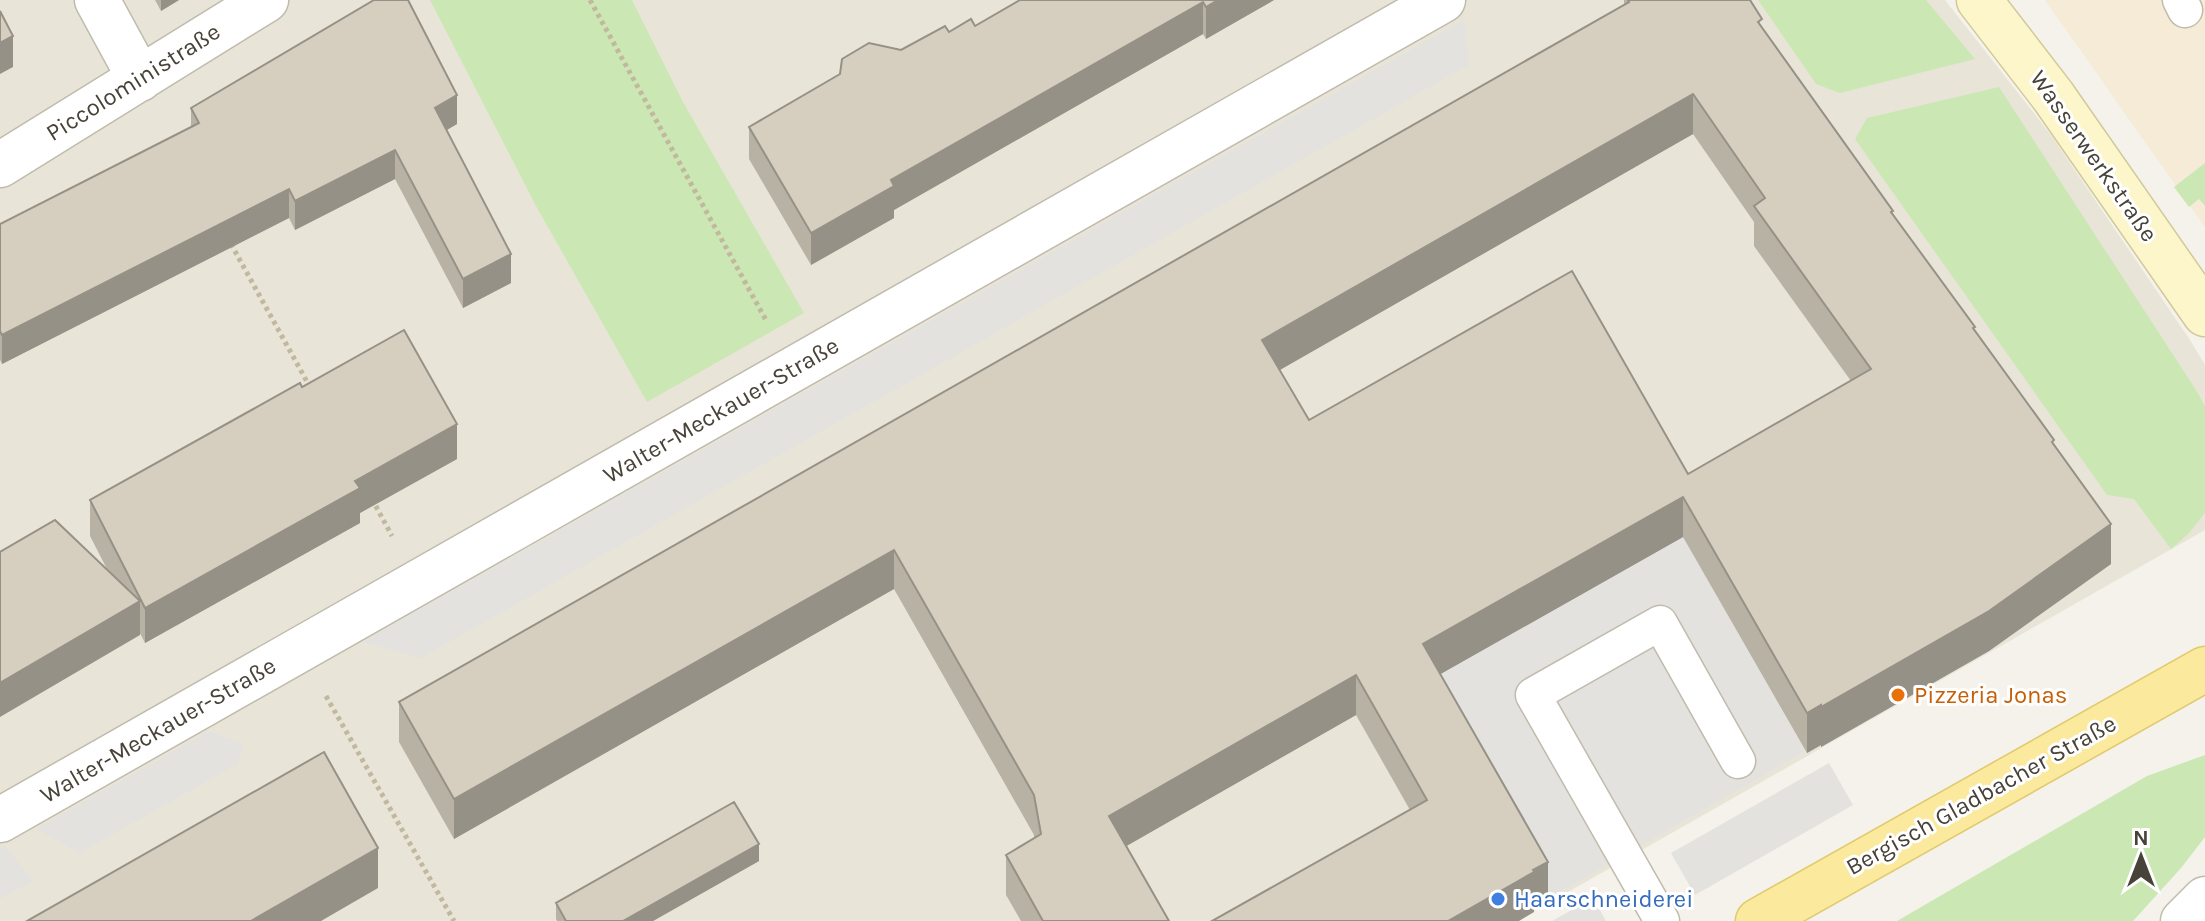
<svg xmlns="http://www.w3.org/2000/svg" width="2205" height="921" viewBox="0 0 2205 921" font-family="Karla,sans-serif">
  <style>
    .residential { fill: #e8e5d8 }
    .commercial { fill: #f5ebd6 }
    .green { fill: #cbe7b4 }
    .parking { fill: #e3e2de }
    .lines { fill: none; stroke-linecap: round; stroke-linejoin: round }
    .service-casing { stroke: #c0bbac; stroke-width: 37 }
    .minor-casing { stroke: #c0bbac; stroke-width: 47 }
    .secondary-casing { stroke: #d2c99b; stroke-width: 47 }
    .primary-casing { stroke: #e0c96c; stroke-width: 47 }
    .path { stroke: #c1b89e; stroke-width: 5; stroke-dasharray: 4 4; stroke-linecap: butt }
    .service { stroke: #fff; stroke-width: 34 }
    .minor { stroke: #fff; stroke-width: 44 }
    .secondary { stroke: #fdf6cb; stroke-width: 44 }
    .primary { stroke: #fbe99d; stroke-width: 44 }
    .wall { fill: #b8b2a4; fill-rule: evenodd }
    .shaded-wall { fill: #969186 }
    .building { fill: #d6cfbf; stroke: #969186; stroke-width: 2; fill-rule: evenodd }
    .food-dot { fill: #e8710a; stroke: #fff; stroke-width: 3 }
    .shop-dot { fill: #3f7fe0; stroke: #fff; stroke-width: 3 }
    .labels { text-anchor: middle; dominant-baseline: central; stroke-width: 6; stroke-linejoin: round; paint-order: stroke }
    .street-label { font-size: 24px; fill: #484338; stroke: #fff }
    .food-label { font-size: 24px; fill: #c56008; stroke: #fff; text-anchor: start }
    .shop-label { font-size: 24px; fill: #366cbe; stroke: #fff; text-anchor: start }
  </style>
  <rect width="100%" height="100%" fill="#f4f2ea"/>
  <!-- residential -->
  <path class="residential" d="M0 0H1945L2051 135 2190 340 2205 365V530L1517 921H0Z"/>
  <!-- commercial -->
  <path class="commercial" d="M2045 0H2205V227Z"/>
  <!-- green -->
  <path class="green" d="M430 0H632L683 102 804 313 647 402 536 206Z
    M1758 0H1926L1975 59 1840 93 1816 84Z
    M1999 87 2196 390 2205 406V513L2189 533 2171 549 2134 499 2107 495 1855 139 1867 118Z
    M2205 163V206L2199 199 2189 207 2174 187Z
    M2205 755V837L2181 868 2133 921H1897L2147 776Z"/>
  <!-- parking -->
  <path class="parking" d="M1465 19 1469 65 421 658 362 642Z
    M1684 534 1807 750 1544 901 1419 683Z
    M209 731 244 744 238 764 80 853 36 829Z
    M1829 763 1853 805 1695 895 1671 853Z
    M5 845 33 881 0 899V848Z
    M1593 898 1606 921H1552Z"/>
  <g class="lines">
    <!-- service casing -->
    <g class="service-casing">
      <path id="service" d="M2180 0 2185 10
        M1662 921 1533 695 1660 623 1738 761"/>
    </g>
    <!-- minor casing -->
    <g class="minor-casing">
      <path id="minor" d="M97 0 140 79
        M0 165 266 0
        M0 820 1443 0
        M2183 921 2205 899"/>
    </g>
    <!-- secondary casing -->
    <g class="secondary-casing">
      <path id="secondary" d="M1979 0 2053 96 2205 314"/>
    </g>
    <!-- primary casing -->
    <g class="primary-casing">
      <path id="primary" d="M1758 921 2205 669"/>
    </g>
    <!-- path -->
    <path class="path" d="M590 0 767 322
      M231 244 311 389
      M372 499 392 536
      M326 696 454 921"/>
    <!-- service -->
    <use href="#service" class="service"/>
    <!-- minor -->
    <use href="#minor" class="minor"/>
    <!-- secondary -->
    <use href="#secondary" class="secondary"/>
    <!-- primary -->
    <use href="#primary" class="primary"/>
  </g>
  <!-- wall -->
  <path class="wall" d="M155 0H179L161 11Z
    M1020 0H1274L1206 39 1203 34 894 210V218L811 265 749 159V127L901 50 975 26Z
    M1624 0H1750L1762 28 2054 445 2111 564 1989 651 1821 747V745L1807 753 1683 537 1440 674 1548 902 1534 909V912L1410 810 1356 715 1126 846 1169 921H1021L1006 895V855L1034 838V835L894 589 454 839 399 742V702L1624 5ZM1693 134 1754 222V246L1851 381 1688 474 1309 420 1280 370Z
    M191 108 457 124 446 130 511 283 463 308 395 179 295 230 289 218 2 364 0 360V224L191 127Z
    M302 387 457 459 360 513V523L145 643 90 536V500Z
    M759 861 653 921H557L556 919V903Z"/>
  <!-- shaded-wall -->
  <path class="shaded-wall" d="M161 0H179L161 11Z
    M1218 0H1274L1206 39V7Z
    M1203 2V34L894 210V218L811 265V233L891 180Z
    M13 36V67L0 74V43Z
    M1693 94V134L1262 380V340Z
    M457 95V124L435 137V108Z
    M395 150V179L295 230V201Z
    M289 189V218L2 364V335Z
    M511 254V283L463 308V279Z
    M457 424V459L360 513V523L145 643V608L355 481Z
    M1683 497V537L1423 684V644Z
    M2111 524V564L1989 651 1821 747V707Z
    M894 550V589L454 839V799Z
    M140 601V635L0 717V683Z
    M1356 675V715L1109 856V816Z
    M1821 705V745L1807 753V713Z
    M759 844V861L653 921H623Z
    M378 848V888L321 921H251Z
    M1548 862V902L1534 909V912L1519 921H1448Z"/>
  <!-- building -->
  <path class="building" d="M374 0H408L457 95 435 108 511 254 463 279 395 150 295 201 289 189 2 335 0 331V224L199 123 191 108Z
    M1020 0H1218L1206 7 1203 2 891 180 894 186 811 233 749 127 840 74 842 59 869 43 901 50 945 26 949 32 971 19 975 26Z
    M1628 0H1750L1762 19 1758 22 1893 211 1891 212 1975 327 1973 328 2054 440 2052 442 2111 524 1989 611 1821 707V705L1807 713 1683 497 1423 644 1548 862 1533 870 1534 872 1448 921H1212L1427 800 1356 675 1109 816 1169 921H1043L1006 855 1041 834 1034 795 894 550 454 799 399 702 1629 2ZM1693 94 1765 198 1754 206 1871 369 1688 474 1572 271 1309 420 1262 340Z
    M0 11 13 36 0 43Z
    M404 330 457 424 355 481 360 488 145 608 90 500 300 383 302 387Z
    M55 520 140 601 0 683V552Z
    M324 752 378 848 251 921H27Z
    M734 802 759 844 623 921H566L556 903Z"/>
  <!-- markers -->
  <circle class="food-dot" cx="1898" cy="695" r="8"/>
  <circle class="shop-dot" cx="1498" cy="899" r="8"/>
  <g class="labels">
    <!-- street labels -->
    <g class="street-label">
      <text transform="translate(133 82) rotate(-32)">Piccoloministraße</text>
      <text transform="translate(2094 156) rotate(55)">Wasserwerkstraße</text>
      <text transform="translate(721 410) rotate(-30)">Walter-Meckauer-Straße</text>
      <text transform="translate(158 730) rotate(-30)">Walter-Meckauer-Straße</text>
      <text transform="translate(1981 795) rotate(-29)">Bergisch Gladbacher Straße</text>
    </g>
    <!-- food labels -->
    <g class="food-label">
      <text x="1914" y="695">Pizzeria Jonas</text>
    </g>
    <!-- shop labels -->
    <g class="shop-label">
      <text x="1514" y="899">Haarschneiderei</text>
    </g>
  </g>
  <!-- north arrow -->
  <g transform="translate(2141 857)" stroke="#ffffff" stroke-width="6" paint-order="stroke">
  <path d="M0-6L14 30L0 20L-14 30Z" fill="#484338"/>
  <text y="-12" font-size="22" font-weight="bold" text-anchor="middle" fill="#484338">N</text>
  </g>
</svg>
